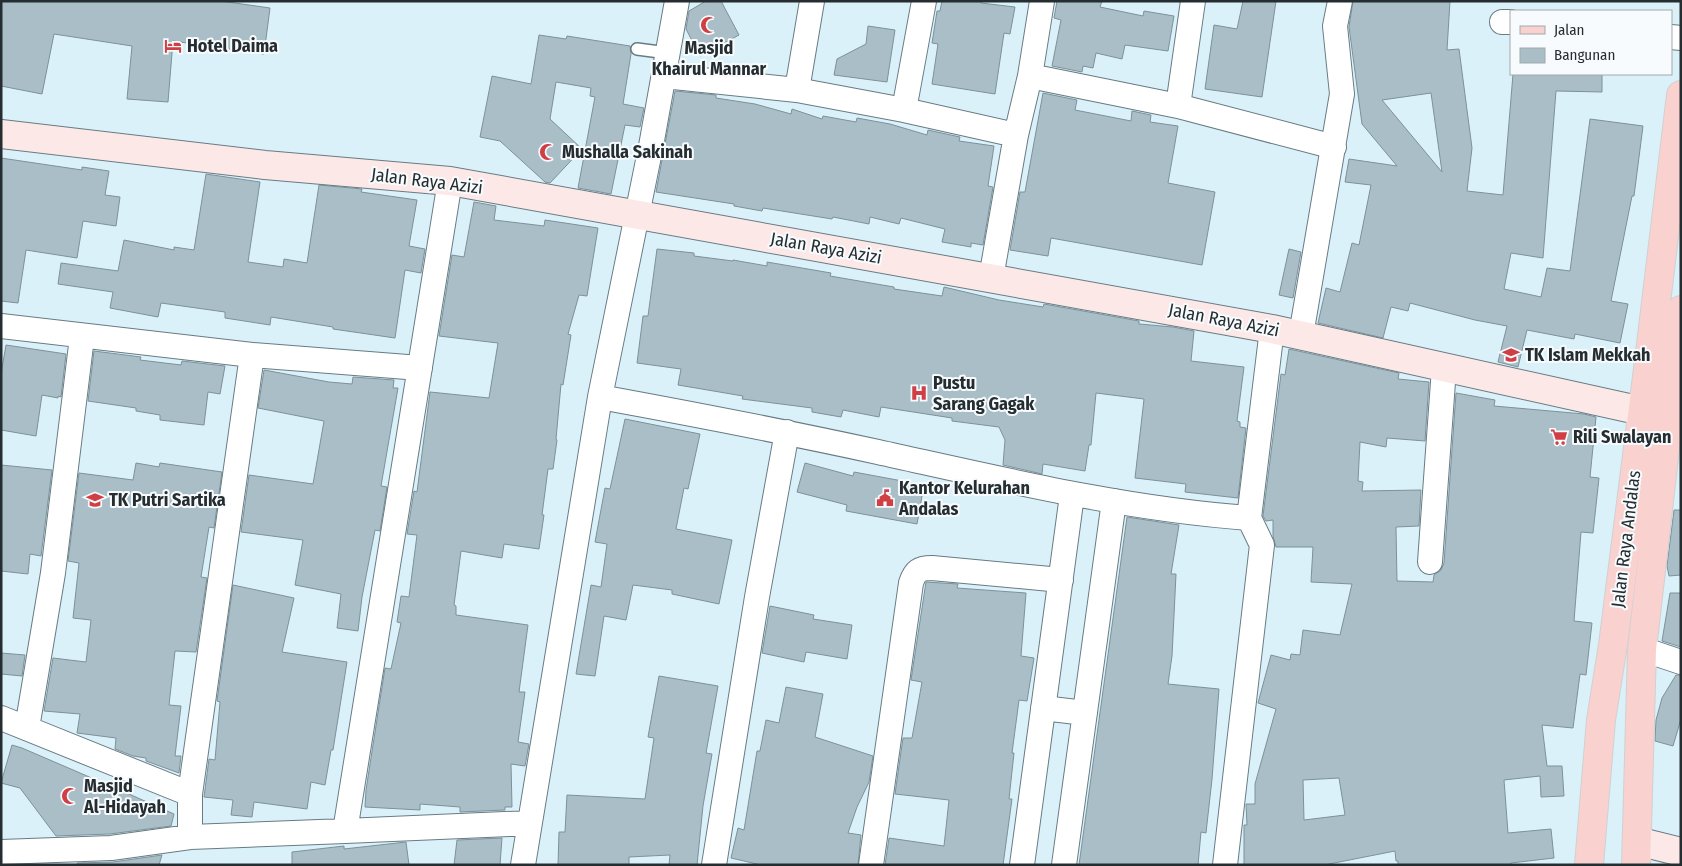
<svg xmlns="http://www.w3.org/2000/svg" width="1682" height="866" viewBox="0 0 1682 866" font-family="'Fira Sans Condensed',sans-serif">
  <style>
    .building { fill: #a9bec7; stroke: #7d9199; fill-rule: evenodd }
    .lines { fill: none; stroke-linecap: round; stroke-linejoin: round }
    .lane-casing { stroke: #687b83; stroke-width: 14 }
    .street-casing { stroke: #687b83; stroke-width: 26 }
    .secondary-casing { stroke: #687b83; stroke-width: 30 }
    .primary-casing { stroke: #cfd1d1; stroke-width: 30 }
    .lane { stroke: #fff; stroke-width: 11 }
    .street { stroke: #fff; stroke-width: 24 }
    .secondary { stroke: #fce8e7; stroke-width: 28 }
    .primary { stroke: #f9d1cf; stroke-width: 28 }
    .labels { text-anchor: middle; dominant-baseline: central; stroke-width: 4; stroke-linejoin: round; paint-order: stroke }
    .poi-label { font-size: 18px; font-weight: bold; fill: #252d30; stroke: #f7fbfd; text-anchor: start }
    .street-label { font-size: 18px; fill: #252d30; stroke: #f7fbfd }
  </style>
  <rect width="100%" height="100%" fill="#dbf1fa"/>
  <!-- building -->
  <path class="building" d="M1 1H221L270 8 264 54 173 41 168 102 127 99 132 46 54 34 42 94 1 86Z
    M706 1H721L739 35 700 56 686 29 689 11Z
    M942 1H981V3L1015 7 1010 34 1004 33 995 94 932 84 938 44 932 43 937 11H940Z
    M1057 1H1102L1100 7 1143 16 1144 11 1174 16 1168 51 1125 45 1122 59 1096 53 1093 68 1083 66 1082 72 1052 66 1061 20 1054 18Z
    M1243 1H1276L1262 97 1205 89 1214 25 1237 29Z
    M1353 1H1450L1447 50 1459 49 1472 148 1467 191 1503 195 1513 74H1602V92L1556 91 1543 258 1511 253 1504 289 1541 297 1547 268 1570 271 1590 119 1643 126 1634 196H1632L1611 301 1628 304 1620 343 1575 334 1574 339 1527 330 1518 367 1498 362 1507 326 1475 320 1410 303 1408 311 1391 307 1383 338 1318 323 1326 288 1340 292 1352 243 1359 245 1371 185 1345 182 1349 159 1397 166 1362 124 1349 27ZM1431 93 1442 172 1382 100Z
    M868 26 895 30 887 82 834 75 837 59 866 44Z
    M539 35 566 39 567 36 630 46 631 54 623 104 644 108 640 127 625 125 611 194 578 188 595 97 590 96 591 88 556 82 550 119 582 149 550 183 545 182 500 141 480 137 492 76 531 84Z
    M675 91 716 95V98L755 104 791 114 792 109 822 119 823 116 856 122 857 118 890 124 927 135 928 130 960 137 959 141 994 146 988 186 993 187 983 245 971 243V247L942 242 945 229 901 218 899 224 870 217 869 224 833 217 832 219 763 208 762 211 734 206V204L656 192Z
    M1043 93 1077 100 1075 110 1131 121 1132 111 1151 115 1150 122 1178 126 1168 183 1215 192 1202 265 1051 238 1048 256 1010 250 1020 192H1025Z
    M1 158 82 170V167L109 171 105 195 120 197 116 226 83 221 77 258 26 250 18 303 1 301Z
    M206 174 260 182 248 262 283 267 284 259 307 263 319 185 362 189 361 192 417 200 409 246 425 249 421 273 405 270 395 338 333 329V327L271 317 270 325 225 318V312L161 303 158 317 110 308 113 292 58 284 61 263 118 271 124 240 174 250V247L194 250Z
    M474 202 496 206 494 220 544 226 545 220 598 228 587 296 579 295 568 334 571 335 563 385 561 384 556 439 557 440 553 469H548L542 515H544L539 549 504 544 502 558 461 551 454 605 456 606V615L528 625 519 692H525L518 742 529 744 525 766 511 764 512 807H505V810L460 812V807L420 804V810L365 807 366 790 385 668 391 669 401 623 397 622 401 596 409 597 417 535 407 534 414 491 417 492 430 392 489 398 498 343 439 336 452 255 464 257Z
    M657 249 694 253V256L733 261V260L767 266V262L831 273 830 276 894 287V289L942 296 944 287 999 300 1043 307 1044 304 1139 321V324L1173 327 1194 331 1191 361 1244 367 1237 421 1240 422V427L1246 428 1238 498 1185 492 1186 484 1135 478 1144 399 1096 393 1091 445H1089L1085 471 1043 464 1042 474 1003 465 1005 440 999 427 952 421V418L881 407 879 417 843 410 841 417 812 412V408L742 399 743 396 678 385 681 369 637 363 643 316H648Z
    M1289 249 1301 252 1293 298 1279 295Z
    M6 345 66 354 61 397 58 396V398L42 395 36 436 1 430V374Z
    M1289 349 1399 373 1398 379 1429 382 1425 441 1387 438 1386 447 1360 442 1358 481 1363 482 1362 491 1421 490 1419 526 1396 527 1397 581 1433 582 1434 575 1441 570 1444 563 1456 393 1495 400 1494 406 1584 414 1596 417 1590 477 1599 478 1593 533 1581 532 1574 621 1592 623 1586 675 1580 674 1573 728 1542 725 1547 766H1562L1564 796 1541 797 1540 776 1504 780 1508 833 1551 829 1554 858 1511 863V865H1398V861H1396L1395 851 1324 865H1244V825H1247L1246 804H1255V784L1276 709 1258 703 1271 655 1290 660 1291 654 1300 655 1303 630 1340 635 1352 584 1311 582 1313 547H1276L1273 536V520L1266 521 1263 516 1281 374 1285 375ZM1339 778 1345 815 1304 820 1303 780Z
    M94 351 141 357 140 360 181 365 182 361 225 366 220 394 208 392 204 425 160 420V415L136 411V408L88 401Z
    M264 370 329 382 352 384 353 377 394 380 393 388H398L381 486 387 487 380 531 375 530 362 597 358 631 337 628 341 594 295 585 303 540 241 532 249 475 313 484 324 421 258 408Z
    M625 419 700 434 688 489 684 488 676 529 732 540 719 604 672 594V590L633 585 626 620 604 616 595 676 576 674 591 585 601 587 607 544 595 542 605 488 610 489Z
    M136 463 159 467 160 463 222 472 214 528 209 527 201 577 207 578 196 652 175 651 169 705 181 706 175 756H181L179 773 146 761V758L133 756 115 749 116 738 77 733 80 714 44 711 53 658 86 662 91 620 73 618 79 563 68 561 79 473 133 480Z
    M805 463 853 476 854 472 924 485 917 524 846 511 847 505 797 492Z
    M1 465 52 470 41 556 30 554 28 574 1 571Z
    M1674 510H1681V575L1669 576 1667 566Z
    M1127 517 1179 525 1171 574H1176L1172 656 1168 684 1219 689 1212 779 1206 833 1201 832 1198 865H1079Z
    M926 582 958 584 957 588 1026 593 1021 656 1034 658 1027 701 1019 700 1012 753H1014L1009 799H1012L1003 865H885L889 838 944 846 949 800 895 794 903 738H912L922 682 911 680Z
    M233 585 294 598 282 652 347 662 333 750H331L325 785 311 782 307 809 254 802 252 817 231 815 233 800 204 797 209 759 215 760 220 702 217 701Z
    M1670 593H1681V647L1662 641Z
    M770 606 814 615 813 619 852 625 847 659 806 652 804 662 762 653Z
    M1 653 25 655 22 676 1 674Z
    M1676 675H1681V719L1673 746 1655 741 1656 720 1662 698Z
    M659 676 718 686 706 753 712 754 703 806 697 865H669L670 855 629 857V865H558L559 832H565L567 795 645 799 654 738 648 737Z
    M786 687 823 694 815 737 873 756 869 782 857 807 848 833 861 835 858 865H761L731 858 738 828 744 830 757 751H760L766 720 779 723Z
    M12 745 22 748 94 779 110 792 111 786 174 814 171 826 110 834 56 836 20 788 1 783Z
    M502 838 500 865H454L457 840Z
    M406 842 409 865H292V852L344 846V849Z
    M162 855 159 865H78L77 863 113 862Z"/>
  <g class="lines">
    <!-- lane casing -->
    <g class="lane-casing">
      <path id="lane" d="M637 49 668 53"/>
    </g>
    <!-- street casing -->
    <g class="street-casing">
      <path id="street" d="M677 1 651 146 600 397C693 414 786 432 878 452 1001 479 1124 509 1249 518
        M1193 1 1178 106 1334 147
        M1502 22H1511
        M1671 37 1681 38
        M664 76 797 90 904 110 1016 135 991 278
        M1030 76 1178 106
        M797 90 812 1
        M904 110 924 1
        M1016 135 1030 76 1042 1
        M450 181 345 831 530 823
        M1 326 252 355
        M1301 335 1342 94 1335 26 1340 1
        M1430 562 1444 368
        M1642 649 1681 662
        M1043 708 1085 713
        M1 718 190 794
        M27 728 53 573 82 337
        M345 831 190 837V794L252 355 420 368
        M1 852 111 848 190 837
        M523 865 600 397
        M714 865 757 597 787 432
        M871 865 911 583C915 571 919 568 932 568L1061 580
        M1022 865 1072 495
        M1064 865 1114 501
        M1225 865 1262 545 1249 518 1272 329"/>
    </g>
    <!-- secondary casing -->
    <g class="secondary-casing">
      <path id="secondary" d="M1 134 265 165 450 181 1272 329 1642 411
        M1637 841 1681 852"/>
    </g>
    <!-- primary casing -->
    <g class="primary-casing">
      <path id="primary" d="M1589 865 1601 720 1613 645 1649 361 1681 95
        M1636 865 1642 649 1681 310"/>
    </g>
    <!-- lane -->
    <use href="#lane" class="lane"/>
    <!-- street -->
    <use href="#street" class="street"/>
    <!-- secondary -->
    <use href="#secondary" class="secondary"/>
    <!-- primary -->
    <use href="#primary" class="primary"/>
  </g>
  <!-- icons -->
  <defs>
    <g id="mosque-bare" transform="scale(1.35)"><path d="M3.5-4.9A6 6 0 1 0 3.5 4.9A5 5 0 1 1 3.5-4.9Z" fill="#cf3f44" stroke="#f7fbfd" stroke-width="2.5" paint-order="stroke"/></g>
    <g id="hotel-bare" transform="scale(1.35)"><path d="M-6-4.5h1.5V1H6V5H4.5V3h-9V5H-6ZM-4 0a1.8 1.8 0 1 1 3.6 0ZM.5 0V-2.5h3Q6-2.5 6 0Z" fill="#cf3f44" stroke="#f7fbfd" stroke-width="2.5" paint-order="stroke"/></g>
    <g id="school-bare" transform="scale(1.35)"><path d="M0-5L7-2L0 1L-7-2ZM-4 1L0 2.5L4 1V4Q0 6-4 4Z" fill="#cf3f44" stroke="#f7fbfd" stroke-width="2.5" paint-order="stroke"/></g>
    <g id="hospital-bare" transform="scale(1.35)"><path d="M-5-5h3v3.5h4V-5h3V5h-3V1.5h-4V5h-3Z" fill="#cf3f44" stroke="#f7fbfd" stroke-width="2.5" paint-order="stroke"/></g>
    <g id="supermarket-bare" transform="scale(1.35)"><path d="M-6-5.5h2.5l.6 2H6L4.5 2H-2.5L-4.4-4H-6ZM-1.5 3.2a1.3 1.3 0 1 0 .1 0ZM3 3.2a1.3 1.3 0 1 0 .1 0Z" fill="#cf3f44" stroke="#f7fbfd" stroke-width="2.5" paint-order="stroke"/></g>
    <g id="civic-bare" transform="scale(1.35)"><path d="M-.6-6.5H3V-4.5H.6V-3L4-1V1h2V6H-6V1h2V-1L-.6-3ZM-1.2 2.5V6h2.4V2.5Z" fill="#cf3f44" stroke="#f7fbfd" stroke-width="2.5" paint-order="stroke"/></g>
  </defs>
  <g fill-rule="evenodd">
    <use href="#mosque-bare" x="709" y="25"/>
    <use href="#hotel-bare" x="173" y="46"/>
    <use href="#mosque-bare" x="548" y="152"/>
    <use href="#school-bare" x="1511" y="355"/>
    <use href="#hospital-bare" x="919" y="393"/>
    <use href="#supermarket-bare" x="1559" y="437"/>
    <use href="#civic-bare" x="885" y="498"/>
    <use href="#school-bare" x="95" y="500"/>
    <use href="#mosque-bare" x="70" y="796"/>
  </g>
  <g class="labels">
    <!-- poi labels -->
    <g class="poi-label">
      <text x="187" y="46">Hotel Daima</text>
      <text x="709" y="48" text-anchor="middle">Masjid<tspan x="709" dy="21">Khairul Mannar</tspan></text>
      <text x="562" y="152">Mushalla Sakinah</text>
      <text x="1525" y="355">TK Islam Mekkah</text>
      <text x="933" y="383">Pustu<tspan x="933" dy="21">Sarang Gagak</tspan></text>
      <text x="1573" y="437">Rili Swalayan</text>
      <text x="899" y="488">Kantor Kelurahan<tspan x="899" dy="21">Andalas</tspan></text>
      <text x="109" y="500">TK Putri Sartika</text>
      <text x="84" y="786">Masjid<tspan x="84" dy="21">Al-Hidayah</tspan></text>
    </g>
    <!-- street labels -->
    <g class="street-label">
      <text transform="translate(427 181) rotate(7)">Jalan Raya Azizi</text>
      <text transform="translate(826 248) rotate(10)">Jalan Raya Azizi</text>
      <text transform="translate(1224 320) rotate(11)">Jalan Raya Azizi</text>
      <text transform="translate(1626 539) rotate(-83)">Jalan Raya Andalas</text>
    </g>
  </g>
  <!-- border -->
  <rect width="1682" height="866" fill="none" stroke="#252d30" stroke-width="5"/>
  <!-- legend -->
  <rect x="1510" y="10" width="162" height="65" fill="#f7fbfd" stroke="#a3a9ab"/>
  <rect x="1520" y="26" width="25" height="8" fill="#f9d1cf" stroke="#a3a9ab"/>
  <text x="1554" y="35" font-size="15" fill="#252d30">Jalan</text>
  <rect x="1520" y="48" width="25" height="15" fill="#a9bec7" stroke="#a3a9ab"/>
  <text x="1554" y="60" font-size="15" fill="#252d30">Bangunan</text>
</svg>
